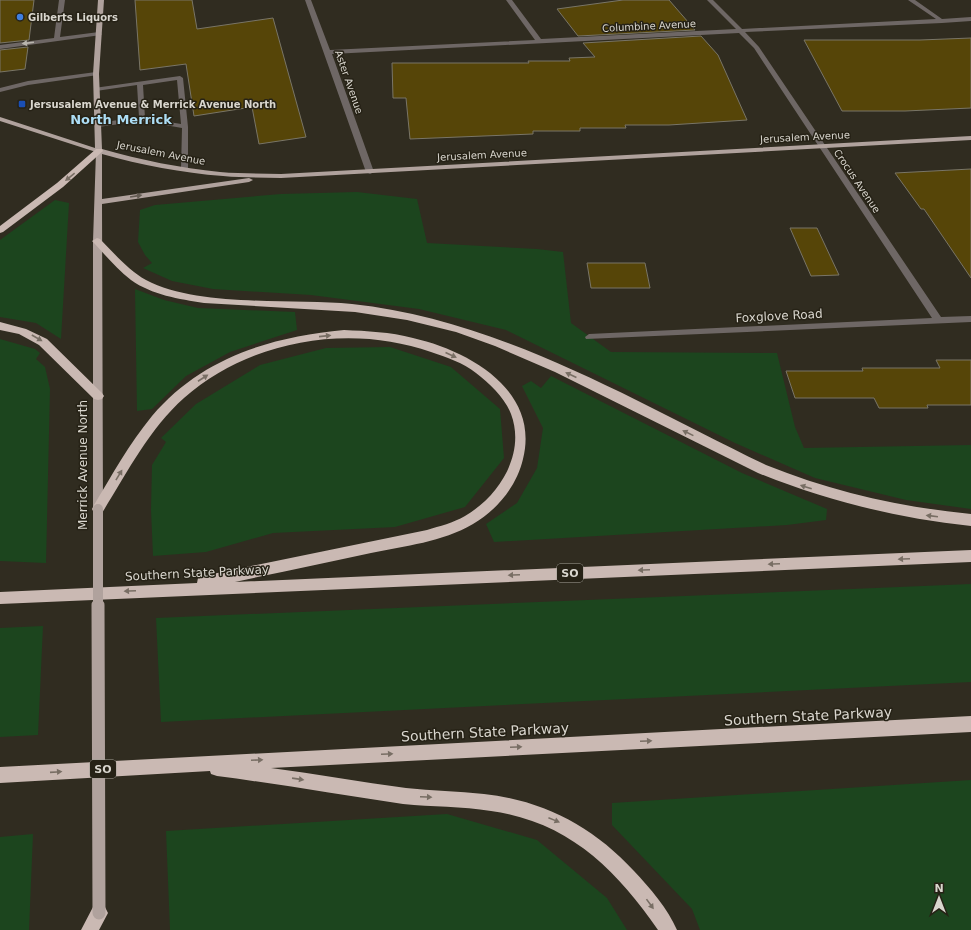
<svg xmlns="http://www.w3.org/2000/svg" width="971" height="930" viewBox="0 0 971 930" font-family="'DejaVu Sans',sans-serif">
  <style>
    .green { fill: #1c451e }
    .building { fill: #564508; stroke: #797567 }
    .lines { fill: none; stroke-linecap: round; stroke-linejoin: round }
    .minor { fill: #6e6765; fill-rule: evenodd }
    .major { fill: #b0a29d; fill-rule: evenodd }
    .highway { fill: #cab9b3; fill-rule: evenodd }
    .major-bridge-far1 { stroke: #b0a29d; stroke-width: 10 }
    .major-bridge { stroke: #b0a29d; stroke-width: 13 }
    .oneway { fill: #b9b5ae }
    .oneway2 { fill: #786e64 }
    .oneway3 { fill: #645c53 }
    .shop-dot { fill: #3f7fe0; stroke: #262216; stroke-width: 1.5 }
    .transit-dot { fill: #1a4fb4; stroke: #262216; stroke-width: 1.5 }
    .labels { text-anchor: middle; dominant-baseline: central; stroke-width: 3; stroke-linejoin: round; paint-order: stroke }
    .far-poi-label { font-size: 10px; font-weight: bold; fill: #d9d6ce; stroke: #262216; text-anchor: start }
    .far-street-label { font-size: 10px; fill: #d9d6ce; stroke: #262216 }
    .shield { fill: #262216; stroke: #a3a097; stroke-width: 1 }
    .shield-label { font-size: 11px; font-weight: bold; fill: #d9d6ce }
    .street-label { font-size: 12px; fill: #d9d6ce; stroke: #262216 }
    .far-district-label { font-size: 13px; font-weight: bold; fill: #addef6; stroke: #262216 }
    .near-street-label { font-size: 14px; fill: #d9d6ce; stroke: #262216 }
  </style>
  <rect width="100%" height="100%" fill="#302c20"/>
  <!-- green -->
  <path class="green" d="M357 192 417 199 427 243 537 249 563 252 571 323 611 352 777 353 795 427 804 448 971 445V509L906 500 815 478 735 443 506 330 419 309 311 295 213 289 172 281 143 268 152 263 145 255 138 242 140 210 155 205 281 194Z
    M55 200 69 203 61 339 36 323 0 317V240Z
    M135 289 164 300 198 308 295 312 297 330 230 352 186 376 152 409 137 411Z
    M0 339 35 349 40 353 36 359 45 367 50 389 46 563 0 561Z
    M390 347 451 367 500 409 504 458 465 507 395 527 273 533 206 552 153 556 151 510 152 465 166 442 161 438 196 404 260 365 326 348Z
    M551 376 742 473 827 509 826 520 787 525 494 542 486 524 517 503 537 468 543 428 522 386 531 381 541 388Z
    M971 584V682L161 722 156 618Z
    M43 626 38 735 0 737V628Z
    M971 780V930H700L692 909 612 825V803Z
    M447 814 537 840 607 898 627 930H170L166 831Z
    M33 834 29 930H0V837Z"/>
  <!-- building -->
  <path class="building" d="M0 0H34L29 40 0 43Z
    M135 0H192L197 29 273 18 306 137 259 144 252 107 194 116 186 64 140 70Z
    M623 0H669L695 30 578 36 557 9Z
    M701 36 718 55 747 120 669 125H625L626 128H580V131H533V134L410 139 406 98H393L392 63H529L528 61H570L569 58 595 57 583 43Z
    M971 38V108L905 111H842L804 40H920Z
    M28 47 25 69 0 72V50Z
    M971 169V278L924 209H921L895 173Z
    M790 228H817L839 275 811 276Z
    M587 263H645L650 288H591Z
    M936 360H971V405H927L928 408H879L874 398H795L786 371H863L862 368H940Z"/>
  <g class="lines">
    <!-- minor -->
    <path class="minor" d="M59 0H65L60 37 99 32 102 34 101 35 0 49V45L54 38Z
      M305 0H311L330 50 535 40 506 0H512L541 39 736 29 707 0H713L742 29 936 19 908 0H915L942 19 971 17V21L942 23 745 32 759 47 941 317 971 316V322L586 339 585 337 589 334 932 318 754 48 739 33 332 54 374 172 370 174 366 172Z
      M96 72 98 73V75L28 85 0 92V88L28 81Z
      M180 76 183 78 188 127V171H182L181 169 182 128 142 121 98 127 95 125 98 123 139 117 137 85 96 91 94 90V88ZM177 80 181 124 145 118 143 85Z"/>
    <!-- major -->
    <path class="major" d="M98 0H104L99 74 102 149C141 160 180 168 220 172 240 174 261 173 281 174L971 136V140L281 178C262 177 242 178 223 176 182 173 141 165 102 154V199L249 178 253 180 249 182 102 204 103 509 102 512 98 514 94 512 93 509V241L96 152 0 121V117L95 148 93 74Z"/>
    <!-- highway -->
    <path class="highway" d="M96 149H102L103 151 63 187 3 232 0 233V226L57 183Z
      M97 238 100 239C114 253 128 270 146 280 199 308 291 298 352 304 501 320 634 401 766 465 833 492 900 507 971 514V526C897 518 827 501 758 473L555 372 495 346 456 332 407 320 355 312 204 303C179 299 152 295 131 280 117 269 106 256 94 243L92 241Z
      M0 322 26 329 47 339 102 393 104 396 102 399 98 400 94 399 39 345 19 334 0 330Z
      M344 330C367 331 390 332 413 338 470 351 540 391 523 459 517 486 496 511 473 524 442 542 405 546 371 553 326 563 280 572 235 582L971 550V562L0 604V592L197 583 198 578 203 576 427 530C440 526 453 523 465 516 499 496 526 454 511 414 505 398 490 384 476 373 464 363 446 357 431 352 349 323 250 340 184 398 149 429 127 473 102 513L98 514 94 513 92 509 94 505C112 475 129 444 152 416 201 358 270 337 344 330Z
      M971 716V732L271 768C316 774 361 782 406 788 432 791 458 791 484 794 545 801 593 827 634 871 650 888 668 909 677 930H658C615 868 568 822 491 811 462 806 432 807 403 804 341 795 279 784 217 776L211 774 210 771 0 783V767Z
      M99 904 105 907 108 913 99 930H81L93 907Z"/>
    <!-- major-bridge-far1 -->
    <path class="major-bridge-far1" d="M98 509V606"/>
    <!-- major-bridge -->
    <path class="major-bridge" d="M98 605 99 913"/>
  </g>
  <!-- one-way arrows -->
  <defs><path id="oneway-solid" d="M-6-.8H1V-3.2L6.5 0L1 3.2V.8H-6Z"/></defs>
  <use class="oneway" href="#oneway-solid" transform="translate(28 43) rotate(173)"/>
  <g class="oneway2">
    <use href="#oneway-solid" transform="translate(70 177) rotate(141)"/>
    <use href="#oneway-solid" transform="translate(325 336) rotate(-6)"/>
    <use href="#oneway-solid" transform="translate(37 338) rotate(30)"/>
    <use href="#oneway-solid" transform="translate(451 355) rotate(24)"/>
    <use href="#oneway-solid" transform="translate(571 375) rotate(-155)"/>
    <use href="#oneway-solid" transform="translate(203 378) rotate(-33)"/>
    <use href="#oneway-solid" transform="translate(688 433) rotate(-154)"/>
    <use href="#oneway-solid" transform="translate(119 475) rotate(-59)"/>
    <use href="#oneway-solid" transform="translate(806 487) rotate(-162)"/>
    <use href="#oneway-solid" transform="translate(932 516) rotate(-173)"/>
    <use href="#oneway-solid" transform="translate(904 559) rotate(177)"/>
    <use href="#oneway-solid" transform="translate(774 564) rotate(177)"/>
    <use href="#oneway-solid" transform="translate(644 570) rotate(178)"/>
    <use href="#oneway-solid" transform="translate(514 575) rotate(178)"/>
    <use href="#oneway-solid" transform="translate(130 591) rotate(177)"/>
    <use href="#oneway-solid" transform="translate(646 741) rotate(-3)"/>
    <use href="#oneway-solid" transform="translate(516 747) rotate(-3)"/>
    <use href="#oneway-solid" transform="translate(387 754) rotate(-3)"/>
    <use href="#oneway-solid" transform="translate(257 760) rotate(-3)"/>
    <use href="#oneway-solid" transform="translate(56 772) rotate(-4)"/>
    <use href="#oneway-solid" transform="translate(298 779) rotate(8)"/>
    <use href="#oneway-solid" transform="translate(426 797) rotate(2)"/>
    <use href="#oneway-solid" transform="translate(554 820) rotate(22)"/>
    <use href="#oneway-solid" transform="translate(650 904) rotate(54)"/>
  </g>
  <use class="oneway3" href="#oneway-solid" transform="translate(136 196) rotate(-9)"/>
  <!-- markers -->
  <circle class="shop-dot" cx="20" cy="17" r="4"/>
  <rect class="transit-dot" x="18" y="100" width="8" height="8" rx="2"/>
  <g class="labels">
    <!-- far-poi labels -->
    <g class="far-poi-label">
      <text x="28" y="17">Gilberts Liquors</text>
      <text x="30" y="104">Jersusalem Avenue &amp; Merrick Avenue North</text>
    </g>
    <!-- far-street labels -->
    <g class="far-street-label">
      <text transform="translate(649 26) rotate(-3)">Columbine Avenue</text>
      <text transform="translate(349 82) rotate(71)">Aster Avenue</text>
      <text transform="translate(805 137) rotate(-3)">Jerusalem Avenue</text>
      <text transform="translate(161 153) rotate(11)">Jerusalem Avenue</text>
      <text transform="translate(482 155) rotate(-3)">Jerusalem Avenue</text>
      <text transform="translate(857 181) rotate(56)">Crocus Avenue</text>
    </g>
    <!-- shield labels -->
    <g class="shield">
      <rect x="557" y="564" width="26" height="18" rx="3"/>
      <rect x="90" y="760" width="26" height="18" rx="3"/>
    </g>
    <g class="shield-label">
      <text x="570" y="573">SO</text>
      <text x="103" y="769">SO</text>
    </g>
    <!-- street labels -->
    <g class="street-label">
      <text transform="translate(779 316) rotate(-3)">Foxglove Road</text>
      <text transform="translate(83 465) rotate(-90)">Merrick Avenue North</text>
      <text transform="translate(197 573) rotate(-3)">Southern State Parkway</text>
    </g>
    <!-- far-district labels -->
    <g class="far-district-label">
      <text x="121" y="119">North Merrick</text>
    </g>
    <!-- near-street labels -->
    <g class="near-street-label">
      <text transform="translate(808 716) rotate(-3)">Southern State Parkway</text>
      <text transform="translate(485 732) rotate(-3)">Southern State Parkway</text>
    </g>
  </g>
  <!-- north arrow -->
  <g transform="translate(939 898)" stroke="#262216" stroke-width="3" paint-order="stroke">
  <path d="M0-3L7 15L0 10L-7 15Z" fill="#d9d6ce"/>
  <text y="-6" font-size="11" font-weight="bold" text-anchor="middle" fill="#d9d6ce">N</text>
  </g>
</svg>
